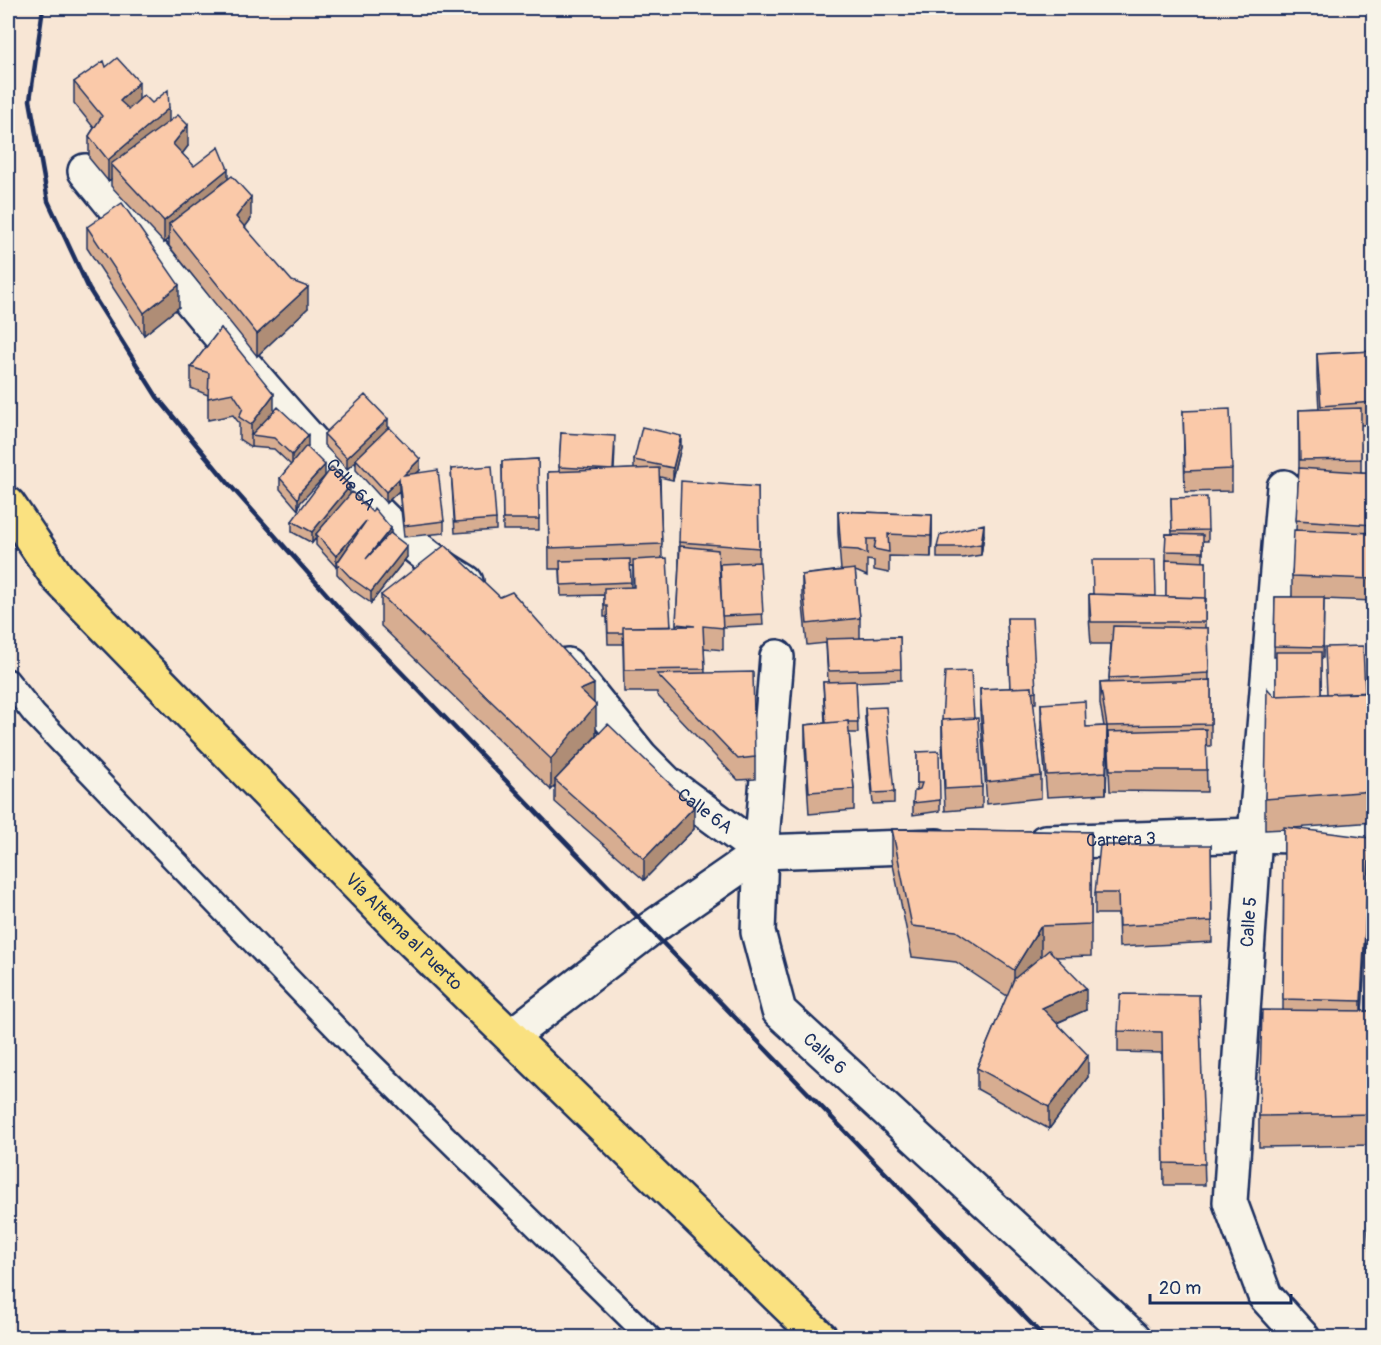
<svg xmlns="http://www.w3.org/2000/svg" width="1381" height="1345" viewBox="0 0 1381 1345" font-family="Pangolin,sans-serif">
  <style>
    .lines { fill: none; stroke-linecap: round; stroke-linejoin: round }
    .lane-casing { stroke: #1b2f5e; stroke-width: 27 }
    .street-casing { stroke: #1b2f5e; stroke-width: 38 }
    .primary-casing { stroke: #1b2f5e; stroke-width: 38 }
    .lane { stroke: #f7f3e8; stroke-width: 22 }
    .street { stroke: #f7f3e8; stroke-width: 33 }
    .primary { stroke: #fae180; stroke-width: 33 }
    .rail { stroke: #1b2f5e; stroke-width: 4.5 }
    .wall { fill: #d7ad91; stroke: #1b2f5e; stroke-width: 1.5; fill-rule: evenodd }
    .shaded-wall { fill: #af8d76; stroke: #1b2f5e; stroke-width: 1.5 }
    .building { fill: #fac9a9; stroke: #1b2f5e; stroke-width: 1.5 }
    .labels { text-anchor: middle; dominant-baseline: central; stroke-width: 5; stroke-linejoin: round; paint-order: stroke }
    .street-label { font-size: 18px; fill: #1b2f5e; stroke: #f7f3e8 }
  </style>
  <rect width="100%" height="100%" fill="#f8e6d5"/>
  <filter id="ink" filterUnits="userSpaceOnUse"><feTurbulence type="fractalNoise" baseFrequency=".0167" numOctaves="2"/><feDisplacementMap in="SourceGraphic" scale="12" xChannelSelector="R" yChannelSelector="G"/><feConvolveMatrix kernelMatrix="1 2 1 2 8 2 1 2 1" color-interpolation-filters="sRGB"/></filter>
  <g filter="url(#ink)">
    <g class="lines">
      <!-- lane casing -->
      <g class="lane-casing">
        <path id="lane" d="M8 681 34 714 360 1053 650 1338"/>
      </g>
      <!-- street casing -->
      <g class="street-casing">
        <g id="street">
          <path id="s1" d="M85 171C158 260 229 350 306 435 358 492 398 542 466 582"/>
          <path d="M1284 487 1255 835 1230 1202 1265 1296 1303 1338"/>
          <path id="s2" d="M777 657 761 852 758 932 779 1011 1134 1338"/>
          <path id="s3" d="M567 665 641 757 667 783 761 852"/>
          <path id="s4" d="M1045 842 1255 835 1374 838"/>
          <path d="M761 852 937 846"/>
          <path d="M511 1036 650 929 761 852"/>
        </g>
      </g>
      <!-- primary casing -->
      <g class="primary-casing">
        <g id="primary">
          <path id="s5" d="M8 504 58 578 405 934 821 1338"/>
        </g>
      </g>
      <!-- lane -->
      <use href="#lane" class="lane"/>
      <!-- street -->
      <use href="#street" class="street"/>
      <!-- primary -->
      <use href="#primary" class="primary"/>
      <!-- rail -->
      <path class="rail" d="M43 8 30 100 48 201 89 289 157 397 228 483 339 608 1045 1338"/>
    </g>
    <!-- wall -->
    <path class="wall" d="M106 67 139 100 169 122 188 146 182 154 194 166 228 178 251 219 245 227 308 308 257 356 169 246V239L164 243 111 186V179L108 181 89 158V136L94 128 74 103V82Z
      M87 227 179 307 144 335 87 248Z
      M221 328 274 412 308 446 307 447 300 503 298 510 280 489V478L291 465 274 449 251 447 239 439V423L233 415 208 420V395L191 388V367Z
      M1374 351V424L1361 425V472L1374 473V601L1324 599 1323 658H1321V694L1374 692V822L1293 828 1370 869 1362 1011H1374V1145L1259 1147V1116L1283 1010 1284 829 1265 830V799L1274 696H1276V657H1274L1275 597H1292V576L1296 530 1299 468V410L1319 409 1317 376V354Z
      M1183 411 1232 469V491L1185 492Z
      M388 428 420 470 417 473 444 521V533L404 537 399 491 386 503 356 470V461L347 469 324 445V434Z
      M561 433 615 447 614 470 634 469V460L681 447 673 480 660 477 662 558 671 627H676L679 563V542L758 487 759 562 763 625 723 627V650L704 648 705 673 755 757V779L738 780 657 695V692H624L623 644H608L607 617H604V595L561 596 560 569H549L548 472H559ZM630 566H633V587H631Z
      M538 459 539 530H503L502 461Z
      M451 469 496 519V530L455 533Z
      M350 494 391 533 407 557 371 603 351 589 337 574V566L336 567 316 545V538L312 543 292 532V521Z
      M1171 498 1208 530V541H1203V562H1206L1205 628H1208L1209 680H1211V746H1206L1207 792 1110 791 1108 748H1107L1106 794 1047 797 1041 725V704L1086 727 1104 726 1100 704V683L1109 682 1111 644H1091L1089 616V594L1166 597V534H1172Z
      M838 511 932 515V537L931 557 889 556V573L874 570V561L867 560V576L858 572 855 571 860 618V638L900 637 901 680 856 682 858 733H849L854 789V810L809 814 805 747V725L825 723 823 682H828L826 643 807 645 802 596V575L841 570 838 533Z
      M984 535 981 555 962 558H937V547Z
      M381 595 594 703 596 736 694 829 644 880 555 802V786L551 790 381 626Z
      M1007 618 1036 691V703H1033L1041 776V798L987 804 980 711V689L1010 688Z
      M865 708 894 792V803L873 804 865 719Z
      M974 718 982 787V808L945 811 942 742V720Z
      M917 752 940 800V811L913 815V803L917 790Z
      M892 829 1091 832V956L1056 957 1086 1010 1057 1023 1088 1077 1049 1129 977 1089V1068L1007 996 956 962 912 957 892 860Z
      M1211 845 1212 942 1119 947 1118 914H1095V893Z
      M1199 995 1205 1185H1164L1162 1053 1118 1052V1031Z
      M1374 1210V1276H1372L1368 1232V1211Z"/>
    <!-- shaded-wall -->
    <path class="shaded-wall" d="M139 82V104L120 123V101Z
      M169 108V130L111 164V179L108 181V160Z
      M188 125V146L173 166V144Z
      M228 169V191L169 224V239L164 243V221Z
      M251 197V219L236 239V217Z
      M179 285V307L144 335V313Z
      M308 287V308L257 356V334Z
      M274 394V416L251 435V447V425Z
      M388 419V430L356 459V461L347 469V458Z
      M308 435V446L292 466V455Z
      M681 436V447L673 480V468Z
      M420 459V470L404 486V475Z
      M325 465V476L300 503 298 510V499L300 492Z
      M399 479V491L386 503V492Z
      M350 486V497L316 534V538L312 543V532Z
      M932 515V537L931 557V536Z
      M366 521 337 563V566L336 567V556Z
      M984 524V535L981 555V544Z
      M391 528V539L366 559Z
      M407 546V557L371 603V592Z
      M594 684V708L596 705V736L555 780V786L551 790V759L580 690Z
      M1107 726V748L1106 794V772Z
      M694 807V829L644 880V859Z
      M1370 838V869L1361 1032V1001Z
      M1041 926V958L1014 1001V970Z
      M1086 988V1010L1042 1029V1008Z
      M1088 1055V1077L1049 1129V1107Z"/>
    <!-- building -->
    <path class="building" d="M117 58 139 82 120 101 129 109 144 95 152 103 168 90 169 108 108 160 89 136 102 116 74 82 104 61 106 67Z
      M178 115 188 125 173 144 194 166 219 147 228 169 164 221 111 164Z
      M232 176 251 197 236 217 292 281 308 287 257 334 169 224Z
      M122 203 179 285 144 313 87 227Z
      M221 328 274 394 251 425 239 417 243 408 233 393 208 398 209 373 191 367Z
      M1374 351V402L1321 406 1317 354Z
      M365 395 388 419 347 458 324 434Z
      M278 407 308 435 292 455 274 438 251 435Z
      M1361 408V459L1300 460 1299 410Z
      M1230 409 1232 469 1185 471 1183 411Z
      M389 427 420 459 404 475 438 470 444 521 404 526 399 479 386 492 356 459Z
      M642 427 681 436 673 468 634 460Z
      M561 433 615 436 613 470 559 467Z
      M306 446 325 465 300 492 298 499 280 478Z
      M538 459 539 519H503L502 461Z
      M492 466 496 519 455 522 451 469Z
      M332 467 350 486 312 532 292 521Z
      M659 468 662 544 549 548 548 472Z
      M1299 468 1374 473V525L1296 520Z
      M681 481 758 487 759 548 679 542Z
      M352 492 372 512 374 508 391 528 366 559 390 533 407 546 371 592 351 578 337 563 366 521 336 556 316 534Z
      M1207 497 1208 530 1172 531 1171 498Z
      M838 511 932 515 931 536 888 534 889 552 874 549 876 539H867V554L858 550 841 549Z
      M984 524 981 544 962 547H937L940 535Z
      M1294 530 1374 533V579L1292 576Z
      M1166 534 1203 535V552L1165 551Z
      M445 545 500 597 512 592 594 684 580 690 596 705 551 759 381 595Z
      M680 546 718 550 723 628 703 626 705 669 624 670 623 627 695 626 676 624Z
      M667 558 671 627H623V633H608L607 606H604V588L634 587 633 560Z
      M630 559 631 582 561 585 560 561Z
      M1092 560H1155L1156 596 1093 594Z
      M1166 560 1206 562V602H1205V598L1166 597Z
      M760 562 763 614 722 616 720 564Z
      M855 569 860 618 807 624 802 575Z
      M1089 594 1205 598V622H1091Z
      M1275 597H1324L1323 647 1274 646Z
      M1007 618H1032L1036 691 1032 692V687L1010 688Z
      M1113 626 1208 628 1209 673 1109 678Z
      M900 637 901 669 828 671 826 639Z
      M1363 646 1365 693 1327 694 1325 647Z
      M1276 652H1321V694L1276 696Z
      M971 671 974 718 942 720 945 672Z
      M753 672 755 757 738 759 657 674Z
      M1211 680V724L1107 726 1100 683Z
      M856 681 858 722H848V721L826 723 823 682Z
      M1032 687 1041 776 987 782 980 689Z
      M1267 688 1274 696 1374 692V791L1265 799Z
      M1085 701 1086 727 1107 726 1106 772 1047 775 1041 704Z
      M886 707 894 792 873 793 865 708Z
      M978 718 982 787 945 789 942 720Z
      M848 721 854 789 809 792 805 725Z
      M608 724 694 807 644 859 555 780Z
      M1206 729 1207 770H1110L1108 732Z
      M939 751 940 800 913 803 914 791 920 789 922 783H917V752Z
      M1284 827 1370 838 1361 1001 1283 999Z
      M892 829 1091 832V924L1041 926 1014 970 956 931 912 926Z
      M1100 845H1211L1212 921 1119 926 1118 893H1095Z
      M1049 950 1086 988 1042 1008 1088 1055 1049 1107 977 1068 1014 979Z
      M1120 994 1199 995 1205 1164 1164 1163 1162 1032 1118 1031Z
      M1262 1010 1374 1011V1114L1259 1116Z
      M1374 1210V1254H1372L1368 1211Z"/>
  </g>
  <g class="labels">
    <!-- street labels -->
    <g class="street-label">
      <text stroke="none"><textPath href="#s1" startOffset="411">Calle 6A</textPath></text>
      <text stroke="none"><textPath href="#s3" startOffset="202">Calle 6A</textPath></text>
      <text stroke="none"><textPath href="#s4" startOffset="76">Carrera 3</textPath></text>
      <text transform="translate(1249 922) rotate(-86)">Calle 5</text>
      <text stroke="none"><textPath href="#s5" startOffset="584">Vía Alterna al Puerto</textPath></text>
      <text stroke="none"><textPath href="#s2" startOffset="420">Calle 6</textPath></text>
    </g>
  </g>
  <!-- margin -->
  <rect width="1381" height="1345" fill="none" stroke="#f7f3e8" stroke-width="30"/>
  <rect x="15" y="15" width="1351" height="1315" fill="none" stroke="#1b2f5e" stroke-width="2" filter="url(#ink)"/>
  <!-- scale -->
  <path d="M1150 1294v9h141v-9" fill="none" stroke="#1b2f5e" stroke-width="3"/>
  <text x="1159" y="1294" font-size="18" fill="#1b2f5e" stroke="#f7f3e8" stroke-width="4.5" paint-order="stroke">20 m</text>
</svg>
